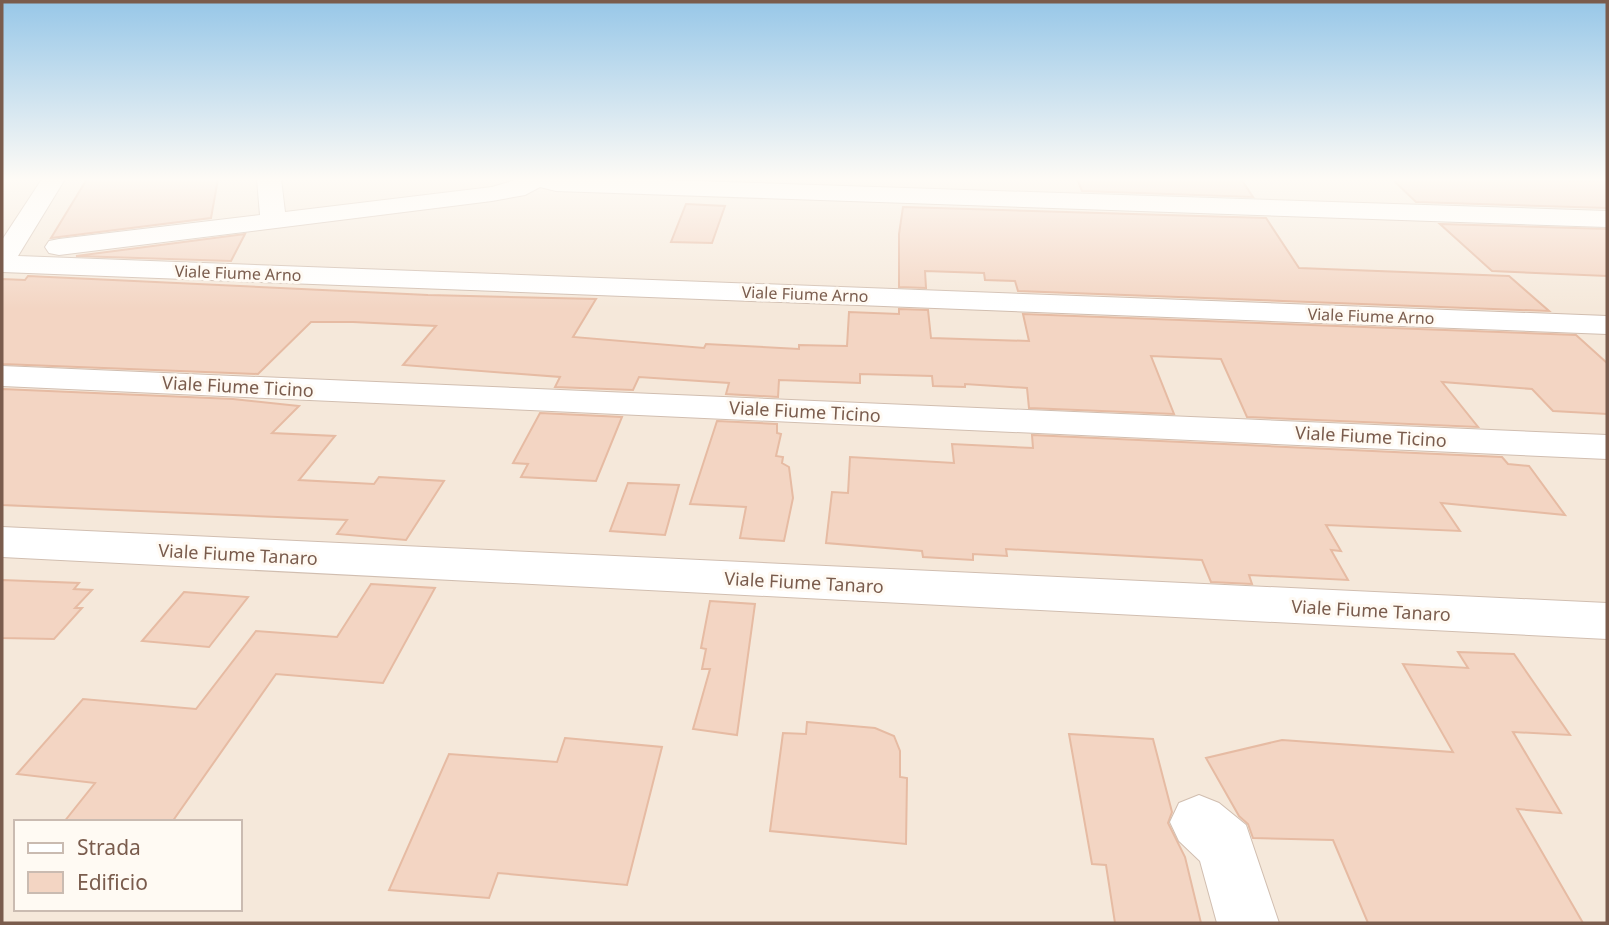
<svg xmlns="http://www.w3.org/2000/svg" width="1609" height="925" viewBox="0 0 1609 925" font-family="'Noto Sans',sans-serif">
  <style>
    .residential { fill: #f5e8da; fill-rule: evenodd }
    .building { fill: #f3d5c3; stroke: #e6bba3; stroke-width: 2 }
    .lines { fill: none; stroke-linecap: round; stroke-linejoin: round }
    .street-casing { stroke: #d1beb0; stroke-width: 2 }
    .street { fill: #fff; fill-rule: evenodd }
    .labels { text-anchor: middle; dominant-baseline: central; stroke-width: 6; stroke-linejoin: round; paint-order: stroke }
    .far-street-label { font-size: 16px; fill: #7a5c4d; stroke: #fffaf3 }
    .street-label { font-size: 18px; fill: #7a5c4d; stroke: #fffaf3 }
  </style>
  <rect width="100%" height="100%" fill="#fdf6ec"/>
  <!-- residential -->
  <path class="residential" d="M2 179H1607V923H2ZM16 822H240V909H16Z"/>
  <!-- building -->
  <path class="building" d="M87 179H218L211 218 51 238Z
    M1077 179H1241L1253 197 1082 191Z
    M1392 179 1607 181V208L1416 202Z
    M686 204 725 206 712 243 671 242Z
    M903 207 1266 218 1299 268 1509 276 1549 311 1018 291 1015 281 985 280 984 273 925 271 926 288 899 287V234Z
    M1440 224 1607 229V276L1492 271Z
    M245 234 231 261 76 256Z
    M28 276 428 295 596 299 573 337 704 348 706 344 799 349V345L847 346 849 312 899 314V309L928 310 931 338 1029 341 1023 314 1576 335 1607 363V414L1553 411 1532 389 1442 382 1478 427 1247 417 1221 359 1151 356 1174 414 1029 408 1027 388 965 384V387L933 386 932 376 860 374V383L779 380 778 397 726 394 729 383 639 377 633 390 555 387 560 377 403 365 436 326 353 322H311L258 374 2 364V279L25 280Z
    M2 389 233 399 299 406 272 433 335 436 299 480 374 484 379 477 444 481 406 540 337 534 347 520 2 505Z
    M540 413 622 417 596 481 521 477 528 464 513 463Z
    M717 421 777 424V433L781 434 776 456 783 457 782 463 789 467 793 498 784 541 740 538 746 507 690 504Z
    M1032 435 1502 457 1508 464 1529 466 1565 515 1441 503 1460 531 1326 525 1341 551 1331 550 1348 580 1249 575 1252 584 1211 582 1202 560 1006 549 1007 556 973 554V560L923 557 922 551 826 543 832 492 848 493 850 457 954 463 952 444 1033 448Z
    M628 483 679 485 665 535 610 531Z
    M2 580 79 583 74 589 92 590 75 608H82L54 639 2 638Z
    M371 584 435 588 383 683 276 674 172 822H64L95 783 17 774 83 699 196 709 256 631 337 637Z
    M184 592 248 597 209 647 142 641Z
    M710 601 755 604 737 735 693 729 710 669H702L706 649 701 648Z
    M1458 652 1514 654 1570 735 1513 732 1561 813 1517 809 1583 923H1368L1333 840 1253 838 1248 824 1239 816 1206 758 1282 740 1453 752 1403 664 1468 668Z
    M807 722 875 728 894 736 900 751V777L907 778 906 844 770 831 783 733 806 734Z
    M1069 734 1153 739 1172 812 1168 823 1185 857 1201 923H1115L1106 865 1092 864Z
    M565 738 662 747 627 885 498 873 489 898 389 890 449 754 557 762Z"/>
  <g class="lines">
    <!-- street casing -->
    <g class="street-casing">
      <path id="street" d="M42 179H65L18 256 1607 316V334L2 272V240Z
        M257 179H281L285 212 492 187 519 179H634L1607 211V227L556 191 540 187 525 195 492 201 59 255 49 253 45 247 49 241 59 239 260 215Z
        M2 366 1607 435V459L2 386Z
        M2 527 1607 603V639L2 557Z
        M1199 795 1219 803 1246 825 1279 923H1217L1200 861 1179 841 1170 822 1179 803Z"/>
    </g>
    <!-- street -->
    <use href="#street" class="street"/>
  </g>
  <!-- sky -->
  <linearGradient id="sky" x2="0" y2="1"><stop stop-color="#97c7e8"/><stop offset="0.58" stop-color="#fefbf6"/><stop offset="1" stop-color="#fefbf6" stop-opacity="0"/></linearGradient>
  <rect width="1609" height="309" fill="url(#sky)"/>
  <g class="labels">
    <!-- far-street labels -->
    <g class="far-street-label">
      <text transform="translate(238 273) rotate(2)">Viale Fiume Arno</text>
      <text transform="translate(805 294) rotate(2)">Viale Fiume Arno</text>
      <text transform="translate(1371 316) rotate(2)">Viale Fiume Arno</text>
    </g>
    <!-- street labels -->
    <g class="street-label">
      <text transform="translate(238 386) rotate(3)">Viale Fiume Ticino</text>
      <text transform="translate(805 411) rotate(3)">Viale Fiume Ticino</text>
      <text transform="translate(1371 436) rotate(3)">Viale Fiume Ticino</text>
      <text transform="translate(238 554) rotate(3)">Viale Fiume Tanaro</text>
      <text transform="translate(804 582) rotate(3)">Viale Fiume Tanaro</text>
      <text transform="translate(1371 610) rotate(3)">Viale Fiume Tanaro</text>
    </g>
  </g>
  <!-- border -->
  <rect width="1609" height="925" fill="none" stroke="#7a5c4d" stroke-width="7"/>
  <!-- legend -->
  <rect x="14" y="820" width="228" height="91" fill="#fffaf3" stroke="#cabbb1" stroke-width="2"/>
  <rect x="28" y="843" width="35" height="10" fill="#ffffff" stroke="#cabbb1" stroke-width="2"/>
  <text x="77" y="855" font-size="21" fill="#7a5c4d">Strada</text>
  <rect x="28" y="872" width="35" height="21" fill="#f3d5c3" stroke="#cabbb1" stroke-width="2"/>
  <text x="77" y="890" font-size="21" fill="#7a5c4d">Edificio</text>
</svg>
